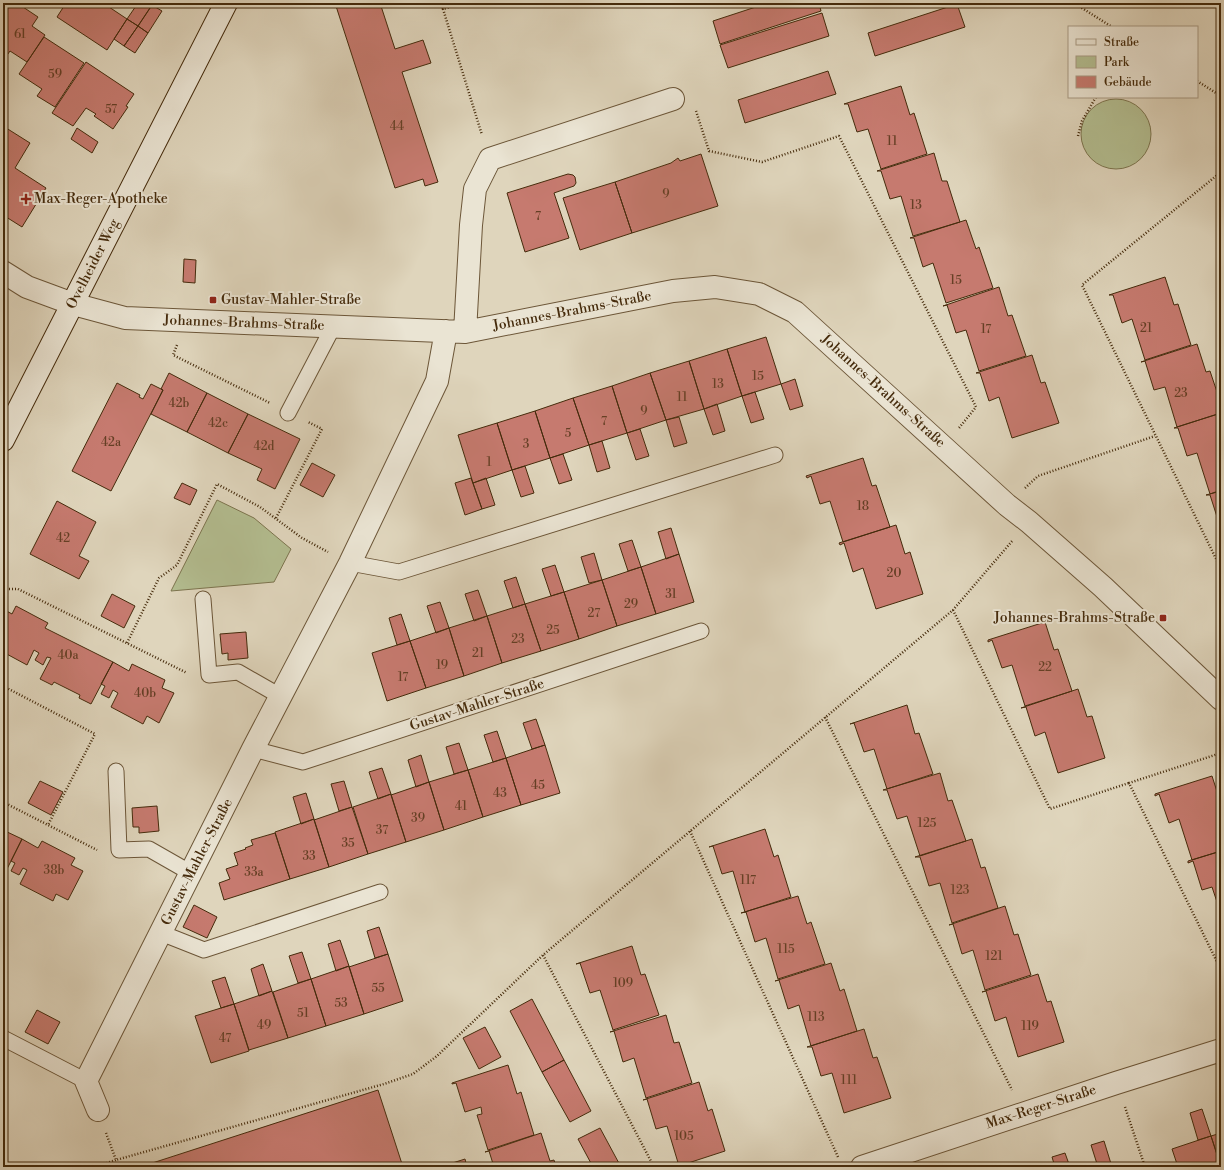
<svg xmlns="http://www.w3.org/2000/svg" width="1224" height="1170" viewBox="0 0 1224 1170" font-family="'Libre Bodoni',serif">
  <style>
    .green { fill: #b3bd90; stroke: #7c744e }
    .building { fill: #c67a6f; stroke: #452b0c }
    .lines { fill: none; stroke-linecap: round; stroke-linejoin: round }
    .lane-casing { stroke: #6c5638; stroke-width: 17 }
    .street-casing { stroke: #6c5638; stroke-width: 24 }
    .secondary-casing { stroke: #452b0c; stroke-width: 24 }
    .path { stroke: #452b0c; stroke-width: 2.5; stroke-dasharray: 1 2; stroke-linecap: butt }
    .lane { stroke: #eae4d3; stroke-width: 15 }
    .street { stroke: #eae4d3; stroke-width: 22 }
    .secondary { stroke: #eae4d3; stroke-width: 22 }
    .poi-dot { fill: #8f2418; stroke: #eae4d3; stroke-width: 1.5 }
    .labels { text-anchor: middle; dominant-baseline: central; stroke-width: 4; stroke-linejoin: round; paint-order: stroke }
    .number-label { font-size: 12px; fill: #653f25 }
    .poi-label { font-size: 14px; fill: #452b0c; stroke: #eae4d3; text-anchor: start }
    .street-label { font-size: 14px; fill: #452b0c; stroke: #eae4d3 }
  </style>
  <rect width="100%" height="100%" fill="#dfd5bc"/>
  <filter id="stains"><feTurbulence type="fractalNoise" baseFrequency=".005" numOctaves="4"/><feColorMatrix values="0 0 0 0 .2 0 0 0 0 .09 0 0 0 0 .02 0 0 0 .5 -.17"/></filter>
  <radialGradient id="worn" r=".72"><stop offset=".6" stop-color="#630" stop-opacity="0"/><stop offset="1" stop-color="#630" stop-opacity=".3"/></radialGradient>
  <!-- green -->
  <path class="green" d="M1081 134a35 35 0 1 1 70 0a35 35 0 1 1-70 0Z
    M217 500 254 518 291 549 274 582 171 591Z"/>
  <!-- building -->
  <path class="building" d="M11 3H17L38 17 32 26 45 35 27 62 10 51 3 61V16Z
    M66 3H103L127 19 107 50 57 17Z
    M138 3H149L152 5 138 26 127 19Z
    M335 3H380L395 49 423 40 431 63 402 72 438 182 425 186 423 179 395 188Z
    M768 3H819L821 11 720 44 713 21Z
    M957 4 965 27 875 56 868 33Z
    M152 5 162 11 148 33 138 26Z
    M822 13 829 36 728 68 720 45Z
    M127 19 138 26 124 46 114 39Z
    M138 26 148 33 135 53 124 46Z
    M44 37 84 63 55 107 37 96 42 89 19 74Z
    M86 62 134 94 126 106 128 107 113 129 94 116 96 114 86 108 73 126 52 113Z
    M828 71 836 94 745 123 738 100Z
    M901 86 910 115 914 113 927 154 881 169 868 129 857 132 848 104H844Z
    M3 126 30 143 15 168 46 188 22 227 3 215Z
    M77 128 98 142 92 153 71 139Z
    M934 153 942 181H947L960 222 913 236 901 196 890 199 881 171H877Z
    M701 154 718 206 632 233 615 182 671 163 678 158 680 161Z
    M568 174 573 175 575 177 576 183 574 186 554 193 569 238 525 252 507 193Z
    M615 182 632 233 580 250 563 198Z
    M966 220 976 249 979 247 993 288 946 303 933 263 923 267 914 238H910Z
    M184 259 196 260 195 283 183 282Z
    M1165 277 1174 305 1178 304 1191 345 1145 360 1132 319 1122 323 1113 295H1109Z
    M999 287 1008 316 1012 315 1026 356 979 371 966 330 956 333 947 305 943 306Z
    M766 337 781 384 742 396 727 349Z
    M1197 344 1206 372 1210 371 1221 404V413L1177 427 1165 387 1154 390 1145 361 1141 362Z
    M727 349 742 396 704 409 689 361Z
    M1032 355 1041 383 1045 382 1059 423 1012 438 999 397 989 401 980 373H976Z
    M689 361 704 409 666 420 650 373Z
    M169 373 207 393 187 432 151 414 163 390 161 389Z
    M650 373 666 420 627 433 612 386Z
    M795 379 803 406 790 410 781 384Z
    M117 383 140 395 139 397 143 399 151 384 163 390 111 491 72 471Z
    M612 386 627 433 589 445 573 398Z
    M755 392 764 419 751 423 742 396Z
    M207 393 248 414 228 453 187 432Z
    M573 398 589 445 550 458 535 411Z
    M717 404 725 431 713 435 704 409Z
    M535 411 550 458 512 470 497 423Z
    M1221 413V490L1210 494 1197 453 1187 456 1178 428H1174Z
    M248 414 300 439 275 489 257 480 262 469 228 453Z
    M679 417 687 443 674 447 666 420Z
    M497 423 512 470 473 483 458 435Z
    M640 429 649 456 636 460 627 433Z
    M602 441 610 468 597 472 589 445Z
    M563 454 572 480 559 484 550 458Z
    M863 458 872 486 876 485 890 527 843 542 830 501 820 504 811 476 807 478 806 476Z
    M312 463 335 475 323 497 300 485Z
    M525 466 534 493 521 497 512 470Z
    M471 478 482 509 465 515 455 483Z
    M486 478 495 505 482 509 473 483Z
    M182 483 197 490 190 505 174 498Z
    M1221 491V523H1219L1210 495H1206Z
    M57 501 96 522 79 556 89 561 79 579 30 554Z
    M896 525 905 554 910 552 923 594 876 609 863 568 853 572 844 543 840 545 839 543Z
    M671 528 679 554 666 559 658 532Z
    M632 540 641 567 628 571 619 544Z
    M594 553 602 580 589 583 581 557Z
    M679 554 694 602 656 614 641 567Z
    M555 565 564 592 551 596 542 569Z
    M641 567 656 614 617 626 602 580Z
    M516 577 525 604 513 608 504 581Z
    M602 580 617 626 579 639 564 592Z
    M478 590 487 616 474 621 465 594Z
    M564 592 579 639 541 651 525 604Z
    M112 594 135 606 124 628 101 616Z
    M440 602 449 628 436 633 427 606Z
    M525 604 541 651 502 663 487 616Z
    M16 606 48 623 45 628 113 662 91 704 79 698 80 695 54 682 52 685 40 679 51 658 47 657 43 665 35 660 39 653 34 650 27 665 3 652V609L12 614Z
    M401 614 410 641 397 645 389 618Z
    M487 616 502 663 464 676 449 628Z
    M1045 622 1054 650 1058 649 1072 691 1025 706 1012 665 1002 668 992 640 988 642V640Z
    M449 628 464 676 426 688 410 641Z
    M246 632 248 658 228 660V653L222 654 220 634Z
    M410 641 426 688 387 701 372 653Z
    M113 662 129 671 132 664 165 680 162 688 174 693 159 723 147 716 143 724 111 707 118 693 113 690 109 698 101 694 105 686 101 684Z
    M1078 689 1087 717 1092 716 1105 758 1058 773 1045 732 1035 736 1026 707 1021 708Z
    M907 705 915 734 919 733 933 774 887 789 874 749 864 752 854 723 850 724Z
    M536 719 545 745 532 749 523 723Z
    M497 731 506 758 493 762 484 735Z
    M459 743 468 770 454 774 446 747Z
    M545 745 560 793 521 805 506 758Z
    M421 755 429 782 416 787 408 760Z
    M506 758 521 805 483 817 468 770Z
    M382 768 391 794 378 799 369 772Z
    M468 770 483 817 444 830 429 782Z
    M940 773 948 801 952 800 966 841 920 856 907 816 897 819 887 790H883Z
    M1212 776 1221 804V851L1192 860 1179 819 1169 823 1159 794 1155 796V794Z
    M40 781 63 792 51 815 28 803Z
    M344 781 352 807 339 811 331 784Z
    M429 782 444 830 406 842 391 795Z
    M306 793 314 819 301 824 293 797Z
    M391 794 406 842 368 854 353 807Z
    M157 806 159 831 139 833V827H133L132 808Z
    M352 807 368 854 329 867 314 820Z
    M314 819 329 867 290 879 275 832Z
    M765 829 774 857 778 855 791 897 745 912 733 871 722 874 713 846 709 847Z
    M3 830 22 839 3 877Z
    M275 833 290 879 224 900 219 883 230 879 226 869 238 865 234 853 246 849 245 848 253 845 251 840Z
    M22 839 38 848 42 841 75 858 71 865 83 871 68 900 56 894 53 901 20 884 27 870 23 868 19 875 11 871 15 863 11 861Z
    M972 839 981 868 985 867 998 908 952 923 940 883 929 886 920 857H915Z
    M1221 851V914L1212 887 1202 890 1193 861 1188 863V861Z
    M798 896 807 924 811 922 825 964 778 979 766 938 755 942 746 912 741 913Z
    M194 905 217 917 207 938 183 927Z
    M1005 906 1014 935 1018 934 1031 975 985 990 973 950 962 954 953 924 949 925Z
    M379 927 388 954 375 958 367 931Z
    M340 940 349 966 336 971 328 944Z
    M632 946 641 975 645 974 659 1015 613 1030 600 990 590 993 580 963 576 964Z
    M302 952 311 979 298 983 289 956Z
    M388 954 403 1001 364 1014 349 967Z
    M831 963 840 991 844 989 857 1031 811 1046 799 1005 788 1009 779 980 775 981Z
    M263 964 272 991 259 996 251 969Z
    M349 966 364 1014 326 1026 311 979Z
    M1038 974 1047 1002 1051 1001 1064 1042 1018 1057 1006 1017 995 1021 986 991 982 992Z
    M225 977 234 1004 221 1008 212 981Z
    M311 979 326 1026 288 1038 273 992Z
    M272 991 288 1038 249 1050 234 1004Z
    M532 999 564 1060 542 1072 510 1011Z
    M234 1004 249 1051 211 1063 195 1016Z
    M37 1010 60 1022 48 1044 25 1032Z
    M666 1015 674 1043 679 1042 692 1083 646 1098 634 1058 623 1062 614 1031 610 1032Z
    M485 1027 501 1057 479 1069 463 1038Z
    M864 1029 873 1058 877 1057 891 1098 844 1113 832 1073 821 1076 812 1047H807Z
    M564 1060 591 1111 570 1122 542 1072Z
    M508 1065 517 1094 521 1092 534 1135 488 1150 477 1115 482 1114 481 1107 465 1112 456 1083 452 1084V1083Z
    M699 1082 708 1111 712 1109 725 1151 679 1166 667 1126 656 1129 647 1099 643 1100Z
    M378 1090 403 1167H140Z
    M1202 1109 1211 1136 1198 1140 1190 1113Z
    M600 1128 621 1167H593L578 1139Z
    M541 1133 550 1161 554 1160 556 1167H494L489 1151 485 1152Z
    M1221 1133V1167L1211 1136Z
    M1211 1136 1221 1167H1178L1172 1149Z
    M1104 1141 1112 1167H1098L1091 1145Z
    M1065 1153 1070 1167H1055L1052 1157Z
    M465 1159 467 1167H440Z"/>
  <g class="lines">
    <!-- lane casing -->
    <g class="lane-casing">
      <path id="lane" d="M288 413 333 327
        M350 563 399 572 775 455
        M203 599 209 675 238 672 280 696
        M253 749 303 762 701 631
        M116 771 119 850 149 849 191 873
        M161 933 204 950 380 892
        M3 1038 86 1081"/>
    </g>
    <!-- street casing -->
    <g class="street-casing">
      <path id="street" d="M3 272 27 287 73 304 125 318 465 332 673 291 715 287 759 294 795 312 1007 505 1029 522 1103 587 1221 699
        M465 332 471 225 475 189 490 159 673 99
        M98 1110 86 1081 253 749 350 563 437 381 446 331
        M862 1167 1116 1083 1221 1050"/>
    </g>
    <!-- secondary casing -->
    <g class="secondary-casing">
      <path id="secondary" d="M3 440 226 3"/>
    </g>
    <!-- path -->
    <path class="path" d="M439 3 443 9 464 3
      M1074 3 1112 27
      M443 9 482 135
      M1197 81 1221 96
      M696 111 709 151 762 162 839 136 976 407 959 428
      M1078 136 1082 121 1096 97
      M1221 172 1082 285 1221 569
      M177 345 173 355 270 403
      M1025 488 1038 476 1155 436
      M276 518 322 429 308 422
      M3 589H18L187 673
      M953 610 1050 809 1129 783
      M127 643 159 578 177 565 217 484 260 507 302 538 328 552
      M3 686 95 734 48 825
      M825 717 1012 1090
      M1221 753 1129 783 1221 970
      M3 802 97 850
      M690 831 838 1157
      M543 955 654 1167
      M1125 1107 1145 1167
      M106 1133 116 1160 384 1084 413 1074 437 1056 543 955 953 610 1013 540
      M95 1167 116 1160"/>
    <!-- lane -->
    <use href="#lane" class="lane"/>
    <!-- street -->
    <use href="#street" class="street"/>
    <!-- secondary -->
    <use href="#secondary" class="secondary"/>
  </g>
  <!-- markers -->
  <g class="poi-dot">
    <path d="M24 193h4v4h4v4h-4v4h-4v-4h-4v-4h4z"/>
    <rect x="209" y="296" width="8" height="8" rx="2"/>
    <rect x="1159" y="614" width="8" height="8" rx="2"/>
  </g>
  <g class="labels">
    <!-- number labels -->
    <g class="number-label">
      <text x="20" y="34">61</text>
      <text x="55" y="74">59</text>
      <text x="111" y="109">57</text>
      <text x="397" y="126">44</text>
      <text x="892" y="141">11</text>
      <text x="666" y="194">9</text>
      <text x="916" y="205">13</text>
      <text x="538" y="216">7</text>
      <text x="956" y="280">15</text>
      <text x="1146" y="328">21</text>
      <text x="986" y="329">17</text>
      <text x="758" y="376">15</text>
      <text x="718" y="384">13</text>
      <text x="1181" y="393">23</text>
      <text x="682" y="397">11</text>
      <text x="179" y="403">42b</text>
      <text x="644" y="411">9</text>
      <text x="604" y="421">7</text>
      <text x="218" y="423">42c</text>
      <text x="568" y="433">5</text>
      <text x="111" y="442">42a</text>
      <text x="526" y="444">3</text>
      <text x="264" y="446">42d</text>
      <text x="489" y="462">1</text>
      <text x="863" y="506">18</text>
      <text x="63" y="538">42</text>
      <text x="894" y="573">20</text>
      <text x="671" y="594">31</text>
      <text x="631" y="604">29</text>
      <text x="594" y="613">27</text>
      <text x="553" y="630">25</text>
      <text x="518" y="639">23</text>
      <text x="478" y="653">21</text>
      <text x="68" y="655">40a</text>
      <text x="442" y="665">19</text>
      <text x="1045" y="667">22</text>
      <text x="403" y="677">17</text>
      <text x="145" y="693">40b</text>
      <text x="538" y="785">45</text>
      <text x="500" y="793">43</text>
      <text x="461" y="806">41</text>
      <text x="418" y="818">39</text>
      <text x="927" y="823">125</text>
      <text x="382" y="830">37</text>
      <text x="348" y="843">35</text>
      <text x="309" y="856">33</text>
      <text x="54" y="870">38b</text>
      <text x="254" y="872">33a</text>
      <text x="748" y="880">117</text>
      <text x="960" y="890">123</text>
      <text x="786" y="949">115</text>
      <text x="994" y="956">121</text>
      <text x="623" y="983">109</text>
      <text x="378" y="988">55</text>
      <text x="341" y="1003">53</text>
      <text x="303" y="1013">51</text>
      <text x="816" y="1017">113</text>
      <text x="264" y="1025">49</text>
      <text x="1030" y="1026">119</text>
      <text x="225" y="1038">47</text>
      <text x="849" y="1080">111</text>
      <text x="684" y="1136">105</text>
    </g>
    <!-- poi labels -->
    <g class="poi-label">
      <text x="34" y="199">Max-Reger-Apotheke</text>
      <text x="221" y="300">Gustav-Mahler-Straße</text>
      <text x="1155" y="618" text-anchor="end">Johannes-Brahms-Straße</text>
    </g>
    <!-- street labels -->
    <g class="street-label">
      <text transform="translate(93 264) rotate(-63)">Ovelheider Weg</text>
      <text transform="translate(572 311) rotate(-11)">Johannes-Brahms-Straße</text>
      <text transform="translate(244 323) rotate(2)">Johannes-Brahms-Straße</text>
      <text transform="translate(883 391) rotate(42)">Johannes-Brahms-Straße</text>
      <text transform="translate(477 705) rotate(-18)">Gustav-Mahler-Straße</text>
      <text transform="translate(197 862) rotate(-63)">Gustav-Mahler-Straße</text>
      <text transform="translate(1041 1107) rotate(-18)">Max-Reger-Straße</text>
    </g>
  </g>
  <!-- margin -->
  <rect width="1224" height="1170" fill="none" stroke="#dfd5bc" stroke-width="16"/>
  <rect x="4" y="4" width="1216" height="1162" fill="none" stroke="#452b0c" stroke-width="2"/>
  <rect x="8" y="8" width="1208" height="1154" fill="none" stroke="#452b0c"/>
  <!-- legend -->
  <rect x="1068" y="26" width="130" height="72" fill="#eae4d3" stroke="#a89a83"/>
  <rect x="1076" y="39" width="20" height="6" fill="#eae4d3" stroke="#a89a83"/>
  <text x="1104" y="46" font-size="12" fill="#452b0c">Straße</text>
  <rect x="1076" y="56" width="20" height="12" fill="#b3bd90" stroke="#a89a83"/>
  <text x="1104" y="66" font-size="12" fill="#452b0c">Park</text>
  <rect x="1076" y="76" width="20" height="12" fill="#c67a6f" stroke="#a89a83"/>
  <text x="1104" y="86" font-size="12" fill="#452b0c">Gebäude</text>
  <rect width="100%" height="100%" filter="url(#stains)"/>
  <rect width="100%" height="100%" fill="url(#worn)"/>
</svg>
